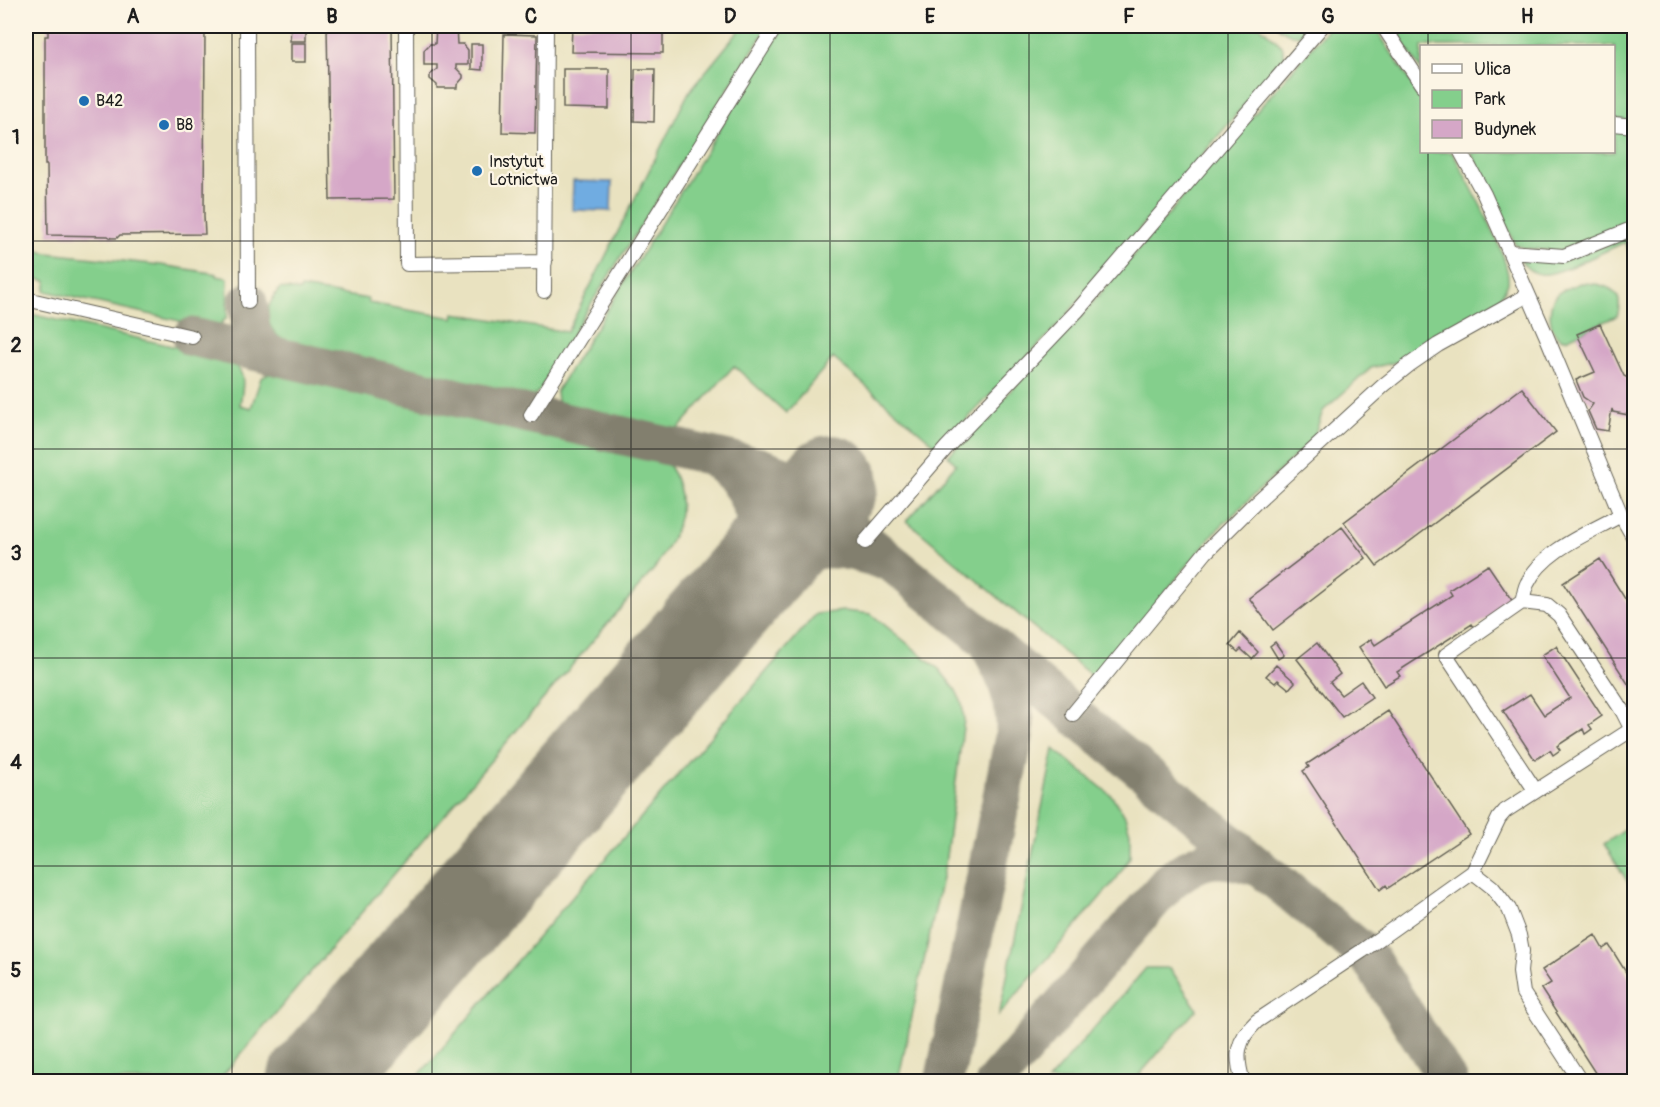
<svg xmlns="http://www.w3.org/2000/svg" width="1660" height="1107" viewBox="0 0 1660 1107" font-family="Pangolin,sans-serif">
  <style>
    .green { fill: #84cf8c; stroke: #507654; stroke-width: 1.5 }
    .water { fill: #6face1; stroke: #46647e; stroke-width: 1.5 }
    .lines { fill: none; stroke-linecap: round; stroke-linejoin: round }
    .taxiway { stroke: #827f6e; stroke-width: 39 }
    .runway { stroke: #827f6e; stroke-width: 96 }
    .building { fill: #d5a7c7 }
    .minor-casing { stroke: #646155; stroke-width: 16 }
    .minor { stroke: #fff; stroke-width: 14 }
    .grid { fill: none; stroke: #1c1c1c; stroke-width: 1.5; stroke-opacity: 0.55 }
    .poi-dot { fill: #1f6fb2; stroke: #fcf5e5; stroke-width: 2 }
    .labels { text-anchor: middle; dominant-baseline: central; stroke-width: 4.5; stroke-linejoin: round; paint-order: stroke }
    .poi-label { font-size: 16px; fill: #1c1c1c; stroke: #fcf5e5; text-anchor: start }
    .neatline { fill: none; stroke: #1c1c1c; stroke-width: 2 }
    .grid-label { font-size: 20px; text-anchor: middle; font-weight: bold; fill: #1c1c1c }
  </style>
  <rect width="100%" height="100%" fill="#fcf5e5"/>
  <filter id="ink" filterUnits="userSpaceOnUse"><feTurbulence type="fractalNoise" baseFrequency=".0167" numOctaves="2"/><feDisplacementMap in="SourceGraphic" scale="12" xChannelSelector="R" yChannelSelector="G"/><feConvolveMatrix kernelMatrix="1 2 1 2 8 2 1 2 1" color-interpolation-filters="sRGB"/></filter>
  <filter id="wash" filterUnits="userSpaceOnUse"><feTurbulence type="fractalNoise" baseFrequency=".008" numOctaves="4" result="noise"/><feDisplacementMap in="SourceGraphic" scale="24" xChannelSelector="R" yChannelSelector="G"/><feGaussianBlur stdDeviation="1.35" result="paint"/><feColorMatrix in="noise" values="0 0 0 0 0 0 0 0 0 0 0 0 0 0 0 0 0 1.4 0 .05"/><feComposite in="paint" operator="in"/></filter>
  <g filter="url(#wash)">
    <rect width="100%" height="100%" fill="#e9e2c0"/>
    <!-- green -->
    <path class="green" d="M743 26H768L584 315 540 390 534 396 521 399 289 346C264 326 260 313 280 288L300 291 301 288 368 299 369 303 453 318 454 313 567 332 689 92Z
      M784 26H1260L1282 46 1285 57 1059 324 939 448 833 358 786 413 734 366 674 434 564 409 557 402 556 392Z
      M1277 26H1313C1301 40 1290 37 1277 26Z
      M1330 26H1374L1421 98 1422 152H1452C1465 175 1512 260 1508 283 1507 288 1502 294 1499 299L1400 361 1371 368 1323 411 1313 439 1216 531 1094 678 907 521 956 464 948 456 1069 330Z
      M1393 26H1634V79L1631 96 1634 97V121L1614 119V46H1422L1421 70Z
      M1614 127 1634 129V224L1564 252 1524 248 1515 244 1471 152H1614Z
      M1634 234V262L1625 242C1608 249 1557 277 1541 274 1531 273 1524 266 1520 258L1559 262Z
      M26 248 47 253 161 265 217 274V276L228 278 227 317 218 327 211 328 45 291 47 281 26 276Z
      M1580 283C1602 283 1627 288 1617 316L1566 339C1548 340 1546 304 1557 294 1563 289 1573 286 1580 283Z
      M26 313 229 359C248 373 243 385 240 405L251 408 261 378 276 370 658 457C669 463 674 472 677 483 688 516 672 540 655 568L218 1081H26Z
      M844 611 871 614 939 669 955 689 962 703 964 720 945 864 898 1081H414L816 614Z
      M1054 749 1112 796 1125 816 1130 832V857L1117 878 999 1015Z
      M1634 824V892L1604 844Z
      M1146 968H1170L1197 1009 1134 1081H1048Z"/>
    <!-- water -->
    <path class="water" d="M573 181 612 182 611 211 572 210Z"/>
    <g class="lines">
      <!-- taxiway -->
      <path class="taxiway" d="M248 302 252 337 269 355
        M192 337 760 467 785 476 972 628 1073 714 1362 951 1374 965 1449 1082
        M713 457 733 474 745 491 755 516 759 540 748 579
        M748 579C772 567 800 550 827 549 845 548 865 554 882 560
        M944 1082 1015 732C1016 701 1006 676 991 649
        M995 1082 1169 882C1202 855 1219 854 1258 867"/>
      <!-- runway -->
      <path class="runway" d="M315 1082 831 483"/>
    </g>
    <g id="blocks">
      <!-- building -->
      <path class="building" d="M48 26H205L204 216 205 234 120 235 117 238H111L108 236 48 235 47 165H45V36H48Z
        M291 26H306V41H290Z
        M327 26H392L394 199 330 200Z
        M436 26H456L457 44H463L468 50V65H456V68L463 75V78L457 85V88H437V85L430 79V75L437 69V65H424V50L430 44H435Z
        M572 26H663V53L571 52Z
        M504 34 537 35 535 133 502 132Z
        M291 43H306V62H291Z
        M471 44H482V70L471 69Z
        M563 69H609V109L563 108Z
        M635 69H655L654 122 634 121Z
        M1600 324 1624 376 1634 381V416L1613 412 1612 409 1608 431 1596 429 1588 411 1593 404 1583 397 1576 380 1595 372 1577 334Z
        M1522 388 1556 432 1377 566 1344 522Z
        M1342 527 1366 558 1273 630 1249 598Z
        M1600 559 1634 613V693L1563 583Z
        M1488 565 1513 602 1474 627 1472 624 1397 672 1400 676 1384 686 1359 647 1371 639 1375 645 1452 595 1449 590Z
        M1240 633 1258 652 1252 659 1241 649 1238 652 1230 645Z
        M1275 642 1284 655 1278 659 1270 646Z
        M1317 643 1340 674 1330 682 1341 695 1361 681 1372 697 1342 717 1297 659Z
        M1556 646 1602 716 1589 725 1592 729 1585 734 1583 729 1557 746 1560 750 1553 755 1550 750 1535 760 1503 711 1530 694 1544 715 1570 698 1542 655Z
        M1276 665 1295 682 1289 689 1278 680 1275 683 1266 676Z
        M1388 711 1469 834 1388 888 1386 885 1380 890 1303 771 1309 767 1307 764Z
        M1595 935 1603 949 1609 945 1634 985V1082H1601L1541 989 1551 983 1542 970Z"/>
    </g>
  </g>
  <g filter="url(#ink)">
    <use href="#blocks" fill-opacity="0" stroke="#646155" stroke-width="1.5"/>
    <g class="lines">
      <!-- minor casing -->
      <g class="minor-casing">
        <path id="minor" d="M247 26 248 302
          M406 26 407 264 545 262
          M1383 26 1422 85
          M1614 124 1634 126
          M1461 152 1484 194 1546 335 1621 515 1634 538
          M1510 252 1564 256 1634 228
          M544 291 546 26
          M26 299 192 337
          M531 415 776 26
          M865 542 947 447 1077 311 1322 26
          M1522 602 1547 605 1559 615 1623 712 1634 734
          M1073 714 1206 552 1255 503 1384 385 1409 365 1438 345 1528 295
          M1535 790 1446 655 1522 602C1524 597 1524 590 1527 584 1543 550 1589 533 1621 515
          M1473 872 1492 887 1509 909 1519 935 1522 951 1520 972 1523 993 1581 1082
          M1243 1082C1235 1055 1236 1041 1257 1021L1362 951 1473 872 1499 818 1505 811 1634 728"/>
      </g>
      <!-- minor -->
      <use href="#minor" class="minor"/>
    </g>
  </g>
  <!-- grid -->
  <path class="grid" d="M232 26V1082M432 26V1082M631 26V1082M830 26V1082M1029 26V1082M1228 26V1082M1428 26V46M1428 152V1082M26 241H1634M26 449H1634M26 658H1634M26 866H1634"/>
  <!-- markers -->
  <g class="poi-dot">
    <circle cx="84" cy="101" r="6"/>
    <circle cx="164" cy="125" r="6"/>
    <circle cx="477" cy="171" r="6"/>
  </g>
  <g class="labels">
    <!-- poi labels -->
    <g class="poi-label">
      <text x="96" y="101">B42</text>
      <text x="176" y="125">B8</text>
      <text x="489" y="162">Instytut<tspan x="489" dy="18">Lotnictwa</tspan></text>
    </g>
  </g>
  <!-- margin -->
  <rect width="1660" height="1107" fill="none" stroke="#fcf5e5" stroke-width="66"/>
  <!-- legend -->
  <rect x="1420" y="45" width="195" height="108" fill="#fcf5e5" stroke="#a29e95" stroke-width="1.5"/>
  <rect x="1432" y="64" width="30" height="9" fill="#ffffff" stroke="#a29e95" stroke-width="1.5"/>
  <text x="1474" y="75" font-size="18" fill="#1c1c1c">Ulica</text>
  <rect x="1432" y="90" width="30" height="18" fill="#84cf8c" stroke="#a29e95" stroke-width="1.5"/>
  <text x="1474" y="105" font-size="18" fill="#1c1c1c">Park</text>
  <rect x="1432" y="120" width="30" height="18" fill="#d5a7c7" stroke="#a29e95" stroke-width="1.5"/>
  <text x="1474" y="135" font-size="18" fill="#1c1c1c">Budynek</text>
  <rect x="33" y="33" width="1594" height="1041" class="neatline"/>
  <g class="grid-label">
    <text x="133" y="23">A</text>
    <text x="332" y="23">B</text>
    <text x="531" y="23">C</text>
    <text x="730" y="23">D</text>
    <text x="930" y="23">E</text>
    <text x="1129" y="23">F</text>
    <text x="1328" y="23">G</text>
    <text x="1527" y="23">H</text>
    <text x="16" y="144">1</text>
    <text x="16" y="352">2</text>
    <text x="16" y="560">3</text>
    <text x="16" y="769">4</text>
    <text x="16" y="977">5</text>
  </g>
</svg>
